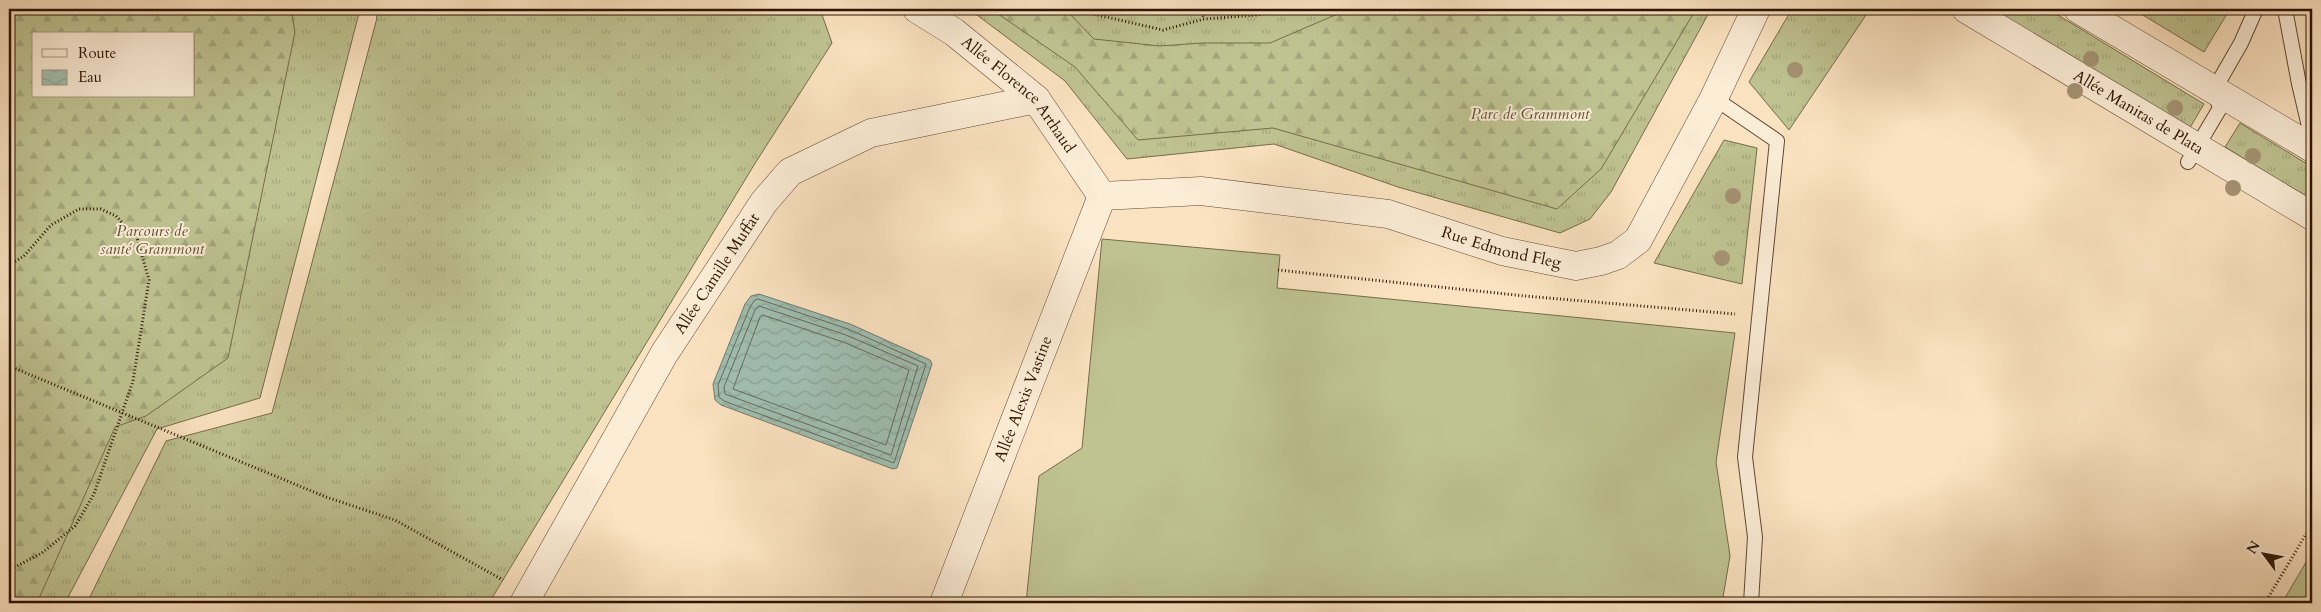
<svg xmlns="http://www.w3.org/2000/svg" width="2321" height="612" viewBox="0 0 2321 612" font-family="Cardo,serif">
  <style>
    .grass { fill: url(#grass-tufts); stroke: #766c4a; fill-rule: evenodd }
    .forest { fill: url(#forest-firs); stroke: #766c4a; fill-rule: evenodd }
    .garden { fill: #bfc392; stroke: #766c4a }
    .water { fill: url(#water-waves); stroke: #717a6b }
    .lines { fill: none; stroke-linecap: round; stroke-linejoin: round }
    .shore { stroke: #66695a; stroke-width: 1 }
    .lane-casing { stroke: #604832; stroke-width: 16 }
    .street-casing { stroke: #604832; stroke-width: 29 }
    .path { stroke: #2c1402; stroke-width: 3; stroke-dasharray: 1 2.5; stroke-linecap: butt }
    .lane { stroke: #fcedd7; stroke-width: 14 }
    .street { stroke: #fcedd7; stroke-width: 28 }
    .tree { fill: #a59373 }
    .labels { text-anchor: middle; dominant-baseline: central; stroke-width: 4; stroke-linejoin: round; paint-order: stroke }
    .street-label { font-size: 16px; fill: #2c1402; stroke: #fcedd7 }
    .park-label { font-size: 16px; font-style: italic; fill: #5f5134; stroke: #fcedd7 }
  </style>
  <defs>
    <pattern id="grass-tufts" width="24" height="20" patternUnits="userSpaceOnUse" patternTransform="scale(1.25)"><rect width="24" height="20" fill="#bfc392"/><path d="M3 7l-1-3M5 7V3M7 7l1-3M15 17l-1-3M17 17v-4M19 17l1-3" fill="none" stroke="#a4a77c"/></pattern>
    <pattern id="forest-firs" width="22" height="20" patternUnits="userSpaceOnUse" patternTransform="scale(1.25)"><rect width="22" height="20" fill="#bfc392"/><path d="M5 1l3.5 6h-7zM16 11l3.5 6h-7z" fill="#a4a77c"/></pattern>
    <pattern id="water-waves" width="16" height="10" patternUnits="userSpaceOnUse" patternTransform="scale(1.25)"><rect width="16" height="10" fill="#9fbeb1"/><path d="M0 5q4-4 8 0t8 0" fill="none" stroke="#89a297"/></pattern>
  </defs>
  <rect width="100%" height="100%" fill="#fbe3c1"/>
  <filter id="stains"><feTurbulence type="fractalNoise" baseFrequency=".004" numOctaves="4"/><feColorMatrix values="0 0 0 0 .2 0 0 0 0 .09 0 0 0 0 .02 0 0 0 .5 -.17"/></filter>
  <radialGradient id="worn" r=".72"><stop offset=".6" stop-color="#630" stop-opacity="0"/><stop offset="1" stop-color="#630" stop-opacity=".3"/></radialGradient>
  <!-- grass -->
  <path class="grass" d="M9 9H358L359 13 260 398 157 429 65 603H9ZM34 34H194V96H34Z
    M374 9H820L832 43 754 165 489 603H87L166 441 272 413 377 18Z
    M969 9H1711L1611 192 1590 219 1560 233 1398 187 1274 144 1127 159 1065 81Z
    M1792 9H1870L1789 130 1749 82Z
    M1987 9H2048L2204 104 2188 131Z
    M2133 9H2230L2204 52Z
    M2240 123 2312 167V200L2225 147Z
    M1724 140 1757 148 1742 284 1654 263Z"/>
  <!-- forest -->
  <path class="forest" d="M9 9H291L295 32 228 358 146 416 115 427 37 603H9ZM34 34H194V96H34Z
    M991 9H1065L1094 39 1160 46 1203 43H1270L1349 9H1696L1601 169 1557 209 1273 128 1138 140 1075 67Z"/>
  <!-- garden -->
  <path class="garden" d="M1102 239 1280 255 1277 288 1735 333 1716 462 1730 556 1722 603H1026L1039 476 1082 448Z
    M2312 552V603H2282Z"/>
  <!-- water -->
  <path class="water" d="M759 294 850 324 930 360 932 364 897 468 893 469 721 405 715 400 713 384 745 304 751 296Z"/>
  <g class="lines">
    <!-- shore -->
    <path class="shore" d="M758 299 848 329 926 364 894 463 724 401 719 397 718 385 750 307 754 301Z
      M759 306 846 335 918 366 891 455 725 394 724 387 755 310Z
      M763 315 843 342 909 370 886 445 733 389 760 317Z"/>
    <!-- lane casing -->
    <g class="lane-casing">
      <path id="lane" d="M2285 9 2299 84 2312 139
        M1714 98 1777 141 1745 457 1755 537 1751 603
        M2188 162 2220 108 2214 90 2241 43 2256 9"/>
    </g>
    <!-- street casing -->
    <g class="street-casing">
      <g id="street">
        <path id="s1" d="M917 9 954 32 1036 99 1102 196"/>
        <path id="s2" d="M1966 9 2312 216"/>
        <path d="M2078 9 2312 148"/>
        <path id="s3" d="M1102 196 1201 191 1388 214 1502 251 1576 266 1601 261 1618 255 1638 240 1714 98 1756 9"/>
        <path id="s4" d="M524 603 664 354 764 202 790 172 871 133 1036 99"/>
        <path id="s5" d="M944 603 1102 196"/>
      </g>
    </g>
    <!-- path -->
    <path class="path" d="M1086 9 1089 13 1163 30 1204 19 1256 15 1290 9
      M1201 9 1204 19
      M9 265 24 256 51 225 79 209H101L116 216 137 238 149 280 133 381 94 494 75 526 42 553 9 570
      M1278 270 1525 296 1735 314
      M9 366 326 497 395 520 503 580
      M2265 603 2312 524"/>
    <!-- lane -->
    <use href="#lane" class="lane"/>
    <!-- street -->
    <use href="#street" class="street"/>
  </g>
  <!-- trees -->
  <g class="tree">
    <circle cx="2091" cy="59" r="8"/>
    <circle cx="1795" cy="70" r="8"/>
    <circle cx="2075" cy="91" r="8"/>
    <circle cx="2175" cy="108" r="8"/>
    <circle cx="2253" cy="156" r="8"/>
    <circle cx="2233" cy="188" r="8"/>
    <circle cx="1733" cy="196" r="8"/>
    <circle cx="1722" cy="258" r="8"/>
  </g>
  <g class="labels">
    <!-- street labels -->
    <g class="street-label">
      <text stroke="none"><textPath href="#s1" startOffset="134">Allée Florence Arthaud</textPath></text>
      <text stroke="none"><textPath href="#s2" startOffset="201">Allée Manitas de Plata</textPath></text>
      <text stroke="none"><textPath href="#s3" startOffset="406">Rue Edmond Fleg</textPath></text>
      <text stroke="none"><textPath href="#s4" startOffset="382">Allée Camille Muffat</textPath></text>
      <text stroke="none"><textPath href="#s5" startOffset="219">Allée Alexis Vastine</textPath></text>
    </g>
    <!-- park labels -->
    <g class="park-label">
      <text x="1530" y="114">Parc de Grammont</text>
      <text x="152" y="231">Parcours de<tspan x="152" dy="18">santé Grammont</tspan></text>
    </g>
  </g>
  <!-- margin -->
  <rect width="2321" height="612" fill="none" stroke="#fbe3c1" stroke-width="30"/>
  <rect x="10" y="10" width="2301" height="592" fill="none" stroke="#2c1402" stroke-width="2.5"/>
  <rect x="15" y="15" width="2291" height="582" fill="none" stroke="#2c1402"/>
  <!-- legend -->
  <rect x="32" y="32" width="162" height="65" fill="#fcedd7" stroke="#a99682"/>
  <rect x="42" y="49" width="25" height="8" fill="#fcedd7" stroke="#a99682"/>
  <text x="78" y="58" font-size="15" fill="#2c1402">Route</text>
  <rect x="42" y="70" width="25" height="15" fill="url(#water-waves)" stroke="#a99682"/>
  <text x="78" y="82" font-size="15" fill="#2c1402">Eau</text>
  <!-- north arrow -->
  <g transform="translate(2264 554) rotate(302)" stroke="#fcedd7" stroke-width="4" paint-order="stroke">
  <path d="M0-4L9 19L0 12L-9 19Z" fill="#2c1402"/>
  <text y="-8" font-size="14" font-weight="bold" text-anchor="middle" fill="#2c1402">N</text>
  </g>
  <rect width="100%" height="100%" filter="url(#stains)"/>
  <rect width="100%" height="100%" fill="url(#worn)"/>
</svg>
